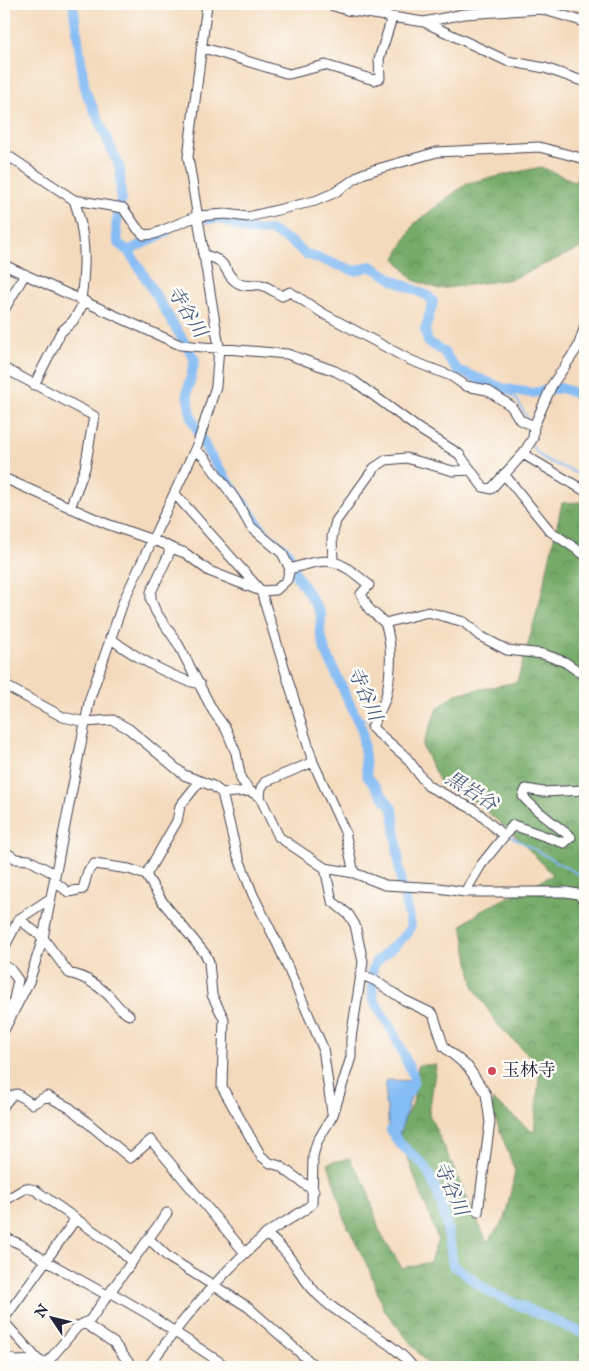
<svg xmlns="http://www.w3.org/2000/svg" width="589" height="1371" viewBox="0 0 589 1371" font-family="'IM FELL English','Noto Serif JP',serif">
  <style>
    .forest { fill: url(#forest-crowns); stroke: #4b6651 }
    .water { fill: #84bcf4; stroke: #536f98 }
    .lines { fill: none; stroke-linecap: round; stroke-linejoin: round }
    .stream { stroke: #84bcf4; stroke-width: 2 }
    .river { stroke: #84bcf4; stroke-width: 10 }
    .minor-casing { stroke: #423e4e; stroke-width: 11 }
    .minor { stroke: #fff; stroke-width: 9 }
    .poi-dot { fill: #d1495b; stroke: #fdfcf7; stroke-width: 2 }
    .labels { text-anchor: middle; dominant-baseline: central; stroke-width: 5; stroke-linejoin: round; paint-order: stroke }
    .poi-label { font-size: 18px; fill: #22223b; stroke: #fdfcf7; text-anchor: start }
    .water-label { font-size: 19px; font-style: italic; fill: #44587c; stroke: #fdfcf7 }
  </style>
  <defs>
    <pattern id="forest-crowns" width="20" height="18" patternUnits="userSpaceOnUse" patternTransform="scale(1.25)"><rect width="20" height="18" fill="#74aa67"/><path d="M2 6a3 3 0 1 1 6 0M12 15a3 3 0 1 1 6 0" fill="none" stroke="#5f8a56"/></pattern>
  </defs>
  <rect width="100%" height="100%" fill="#fdfcf7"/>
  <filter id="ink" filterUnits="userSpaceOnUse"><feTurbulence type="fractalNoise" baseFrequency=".02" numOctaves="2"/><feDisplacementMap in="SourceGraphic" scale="10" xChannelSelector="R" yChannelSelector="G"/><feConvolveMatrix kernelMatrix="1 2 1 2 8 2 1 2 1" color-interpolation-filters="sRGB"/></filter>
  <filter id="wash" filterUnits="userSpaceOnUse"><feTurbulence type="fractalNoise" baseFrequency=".0096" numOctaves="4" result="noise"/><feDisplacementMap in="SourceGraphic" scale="20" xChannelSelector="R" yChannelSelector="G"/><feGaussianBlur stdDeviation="1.12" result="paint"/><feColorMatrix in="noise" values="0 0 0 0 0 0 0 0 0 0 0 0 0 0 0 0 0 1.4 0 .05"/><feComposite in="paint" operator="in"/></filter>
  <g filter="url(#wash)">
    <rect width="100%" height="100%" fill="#f4dabc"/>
    <!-- forest -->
    <path class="forest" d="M585 148V246L512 279 439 289 413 280 395 258 415 223 467 183 541 167 576 182Z
      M585 502V1367H430L384 1310 369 1269 346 1223 328 1163 349 1158 367 1187 379 1230 402 1268 430 1262 438 1239 400 1138 401 1125 413 1103 418 1065H436L429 1114 487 1242 505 1219 515 1171 491 1107 493 1100 534 1133 540 1067 498 1025 474 988 462 925 484 909 553 875 521 841 477 803 440 782 422 746 437 709 456 694 517 682 540 601 562 503Z"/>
    <!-- water -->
    <path class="water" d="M386 1080 416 1081 397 1142 389 1135 387 1106 385 1104Z"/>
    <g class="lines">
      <!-- stream -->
      <path class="stream" d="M505 389 517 400 529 421
        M532 445C542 466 568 465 585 478
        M355 713 371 724
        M509 835 585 878"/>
      <!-- river -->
      <path class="river" d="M73 4 85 90 120 168 121 200 116 227 118 243 128 251 137 264 195 360 187 393 192 419 209 454 265 534 288 552 296 575 312 599 321 615 320 632 325 650 362 730 367 776 393 809 401 884 411 925 408 933 375 963 372 972 373 999 393 1032 413 1075 414 1081 409 1092
        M208 219 220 218 246 230 272 231 293 243 306 254 355 271 371 266 395 281 428 296 433 302 425 330 428 342 443 351 457 370 505 389 532 393 561 388 585 397
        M128 251 166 232
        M391 1130C398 1148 417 1154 426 1169 443 1198 449 1232 453 1265L491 1293 585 1334"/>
    </g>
  </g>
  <g filter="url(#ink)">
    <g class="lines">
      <!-- minor casing -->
      <g class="minor-casing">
        <path id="minor" d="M327 4 347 10 424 22 464 14 541 9 585 22
          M424 22 507 61 545 68 585 82
          M201 47 289 74 325 65 374 80 380 78 379 59 392 18
          M4 153 74 200 123 208 137 228 144 235 154 234 197 216 226 214 248 217 315 201 334 193 362 174 374 170 437 152 539 147 585 159
          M74 200C86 233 86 264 81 299
          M203 255C231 260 222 274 238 283 247 288 252 284 261 285 267 286 276 293 282 296L290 292 324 314 410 360 451 376 466 386 487 390 511 406 520 420 534 426
          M4 265 180 345 287 354 335 371 354 381 419 429 459 454 483 487 491 489 523 454 585 491
          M4 310 25 274
          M4 368 94 416 85 468 70 508
          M34 385 61 332 73 321 85 301
          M523 454 533 438 534 426 552 385 578 347 585 326
          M504 474 550 531 585 555
          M4 478 107 524 164 544 169 547 185 553 209 571 261 591 276 590 287 580 290 569 282 553 251 527 235 499 204 457 195 450
          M175 494 261 591 313 762 345 832 354 873
          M169 547V554L151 592V600L156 612 178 644 213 711 226 729 236 753 241 779 250 791 260 797 279 837 325 868 354 873 385 885 439 888 465 892H566L578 894 585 901
          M333 561 332 537 336 521 374 468 386 460 406 458 453 471 471 470
          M290 569C332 556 336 558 369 585L361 594 369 609 385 623 428 612 464 622 480 636 507 650 543 654 565 662 585 676
          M385 623C393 644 391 674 386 696 383 707 376 717 372 728L406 757 428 786 475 810 504 836
          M110 638C132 655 173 679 200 684
          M4 685 63 717 85 722 113 720 129 729 184 775 213 786 222 793 250 791
          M222 793 236 851 253 895 278 945 323 1048 332 1113
          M260 797 261 788 265 782 313 762
          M4 851 16 859 29 860 55 874
          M146 875 177 821 180 806 200 781
          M54 881 68 892 83 889 88 871 94 864 129 869 146 875 162 901 206 955 209 962 212 995 224 1019 222 1087 261 1156 270 1163 280 1166 314 1191
          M465 892 481 865 513 825 564 843 571 837C561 829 527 804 523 796L526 789 543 792 585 790
          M19 919 43 938 69 973C83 976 95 983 106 993 114 1000 119 1010 129 1015
          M4 948 19 919 51 898
          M4 966 10 969 18 980 11 1013
          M360 974 374 980 404 1000 433 1014 444 1047 468 1067 486 1094 490 1122 478 1212
          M4 1030 29 982 43 938 90 698 124 600 198 443 216 386 219 347 188 157 207 4
          M4 1105 11 1096 17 1094 32 1104 47 1096 70 1108 130 1158 151 1140 245 1253
          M4 1201 26 1188 35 1190 116 1247 132 1262
          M266 1234C293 1254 297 1274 318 1295 346 1323 388 1336 413 1367
          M4 1237 20 1244 46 1261 107 1295
          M149 1239 168 1257 248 1307 316 1367
          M110 1292 148 1314 227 1367
          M4 1319 75 1220
          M4 1322 38 1360
          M84 1323 114 1343 132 1367
          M4 1356 16 1361 38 1360 46 1364 77 1327 90 1320 167 1213
          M148 1367C182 1320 220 1274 264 1236 278 1224 297 1217 312 1204L313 1156 317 1142 333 1115 351 1057V1038L363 962 355 925 349 915 332 901 325 868"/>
      </g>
      <!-- minor -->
      <use href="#minor" class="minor"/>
    </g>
  </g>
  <!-- markers -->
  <circle class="poi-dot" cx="492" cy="1071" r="5"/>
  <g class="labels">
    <!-- poi labels -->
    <g class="poi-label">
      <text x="502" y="1071">玉林寺</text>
    </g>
    <!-- water labels -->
    <g class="water-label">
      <text transform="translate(186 312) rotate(58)">寺谷川</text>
      <text transform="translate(364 694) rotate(66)">寺谷川</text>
      <text transform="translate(471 792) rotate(32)">黒岩谷</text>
      <text transform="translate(450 1189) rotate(66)">寺谷川</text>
    </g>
  </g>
  <!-- margin -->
  <rect width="589" height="1371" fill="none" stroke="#fdfcf7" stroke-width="20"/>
  <!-- north arrow -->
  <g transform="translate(52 1318) rotate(305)" stroke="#fdfcf7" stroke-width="4" paint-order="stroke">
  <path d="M0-4L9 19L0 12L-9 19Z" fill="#22223b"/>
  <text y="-8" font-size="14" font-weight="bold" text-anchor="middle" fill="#22223b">N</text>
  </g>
</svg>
